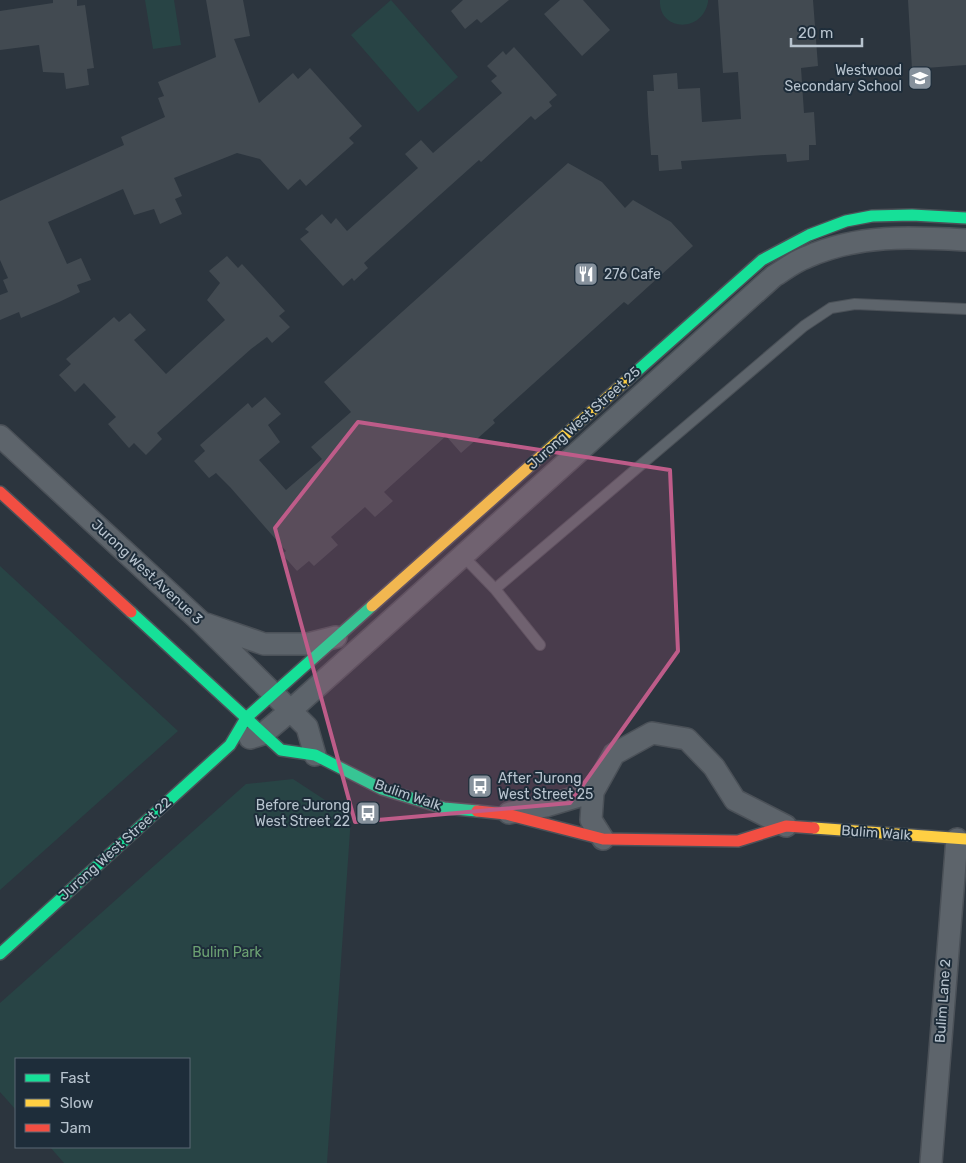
<svg xmlns="http://www.w3.org/2000/svg" width="966" height="1163" viewBox="0 0 966 1163" font-family="Rubik,sans-serif">
  <style>
    .green { fill: #284445 }
    .building { fill: #424a51 }
    .lines { fill: none; stroke-linecap: round; stroke-linejoin: round }
    .lane-casing { stroke: #4b5158; stroke-width: 12 }
    .street-casing { stroke: #4b5158; stroke-width: 24 }
    .fast-casing { stroke: #4b5158; stroke-width: 14 }
    .slow-casing { stroke: #4b5158; stroke-width: 14 }
    .jam-casing { stroke: #4b5158; stroke-width: 14 }
    .lane { stroke: #5d646b; stroke-width: 10 }
    .street { stroke: #5d646b; stroke-width: 21 }
    .fast { stroke: #16e098; stroke-width: 11 }
    .slow { stroke: #ffcf43; stroke-width: 11 }
    .jam { stroke: #f24e42; stroke-width: 11 }
    .marked { fill: #be5c89; fill-opacity: 0.2; stroke: #be5c89; stroke-width: 4; stroke-linejoin: round }
    .labels { text-anchor: middle; dominant-baseline: central; stroke-width: 4; stroke-linejoin: round; paint-order: stroke }
    .poi-label { font-size: 14px; fill: #b7c3ce; stroke: #1e2d3a; text-anchor: end }
    .street-label { font-size: 14px; fill: #b7c3ce; stroke: #1e2d3a }
    .park-label { font-size: 14px; fill: #6ca172; stroke: #1e2d3a }
  </style>
  <rect width="100%" height="100%" fill="#2c353e"/>
  <!-- green -->
  <path class="green" d="M145 0H174L181 45 153 49Z
    M391 0 458 77 418 112 351 35Z
    M660 0H708V2C702 34 658 31 660 0Z
    M0 566 178 731 0 890Z
    M293 779 351 817 327 1163H64L50 1147H189V1059H16V1110L0 1092V1003L246 784Z"/>
  <!-- building -->
  <path class="building" d="M53 0H77V6L85 5 94 68 87 69 89 85 66 89 64 73 43 72 39 45 0 50V11L53 3Z
    M206 0H243L250 36 234 39 259 103 293 73 298 79 310 68 362 126 349 138 354 143 306 186 300 179 288 190 260 159 237 153 174 178 182 196 175 199 182 214 160 224 154 209 134 215 123 189 48 222 67 264 81 258 91 280 77 285 80 292 59 302 21 318 19 312 0 320V295L8 292 3 280 8 278 0 260V201L124 145 121 137 165 117 158 98 164 96 158 82 216 57Z
    M463 0H509L481 23 477 19 465 29 451 11Z
    M560 0H583L610 30 582 56 544 14Z
    M718 0H813L818 66 801 68 804 113 814 112 816 145H809V160L787 162 786 154 765 155 681 161 682 169 659 171 658 155H651L648 114 647 91H654L653 75 677 73 678 89 700 88 702 122 741 119 738 72 723 73Z
    M908 0H966V65L912 69Z
    M514 47 557 95 549 102 552 106 535 120 531 116 481 162 479 160 364 263 368 268 354 281 352 278 343 286 300 239 309 232 305 229 322 214 331 224 336 218 347 231 418 168 405 154 421 140 433 153 502 93 491 81 497 76 487 66 503 51 506 55Z
    M568 163 602 182 625 208 633 200 671 222 693 246 628 305 624 302 493 420 495 423 461 453 446 436 384 492 393 501 375 517 365 507 331 537 338 545 314 566 309 561 297 571 282 554 286 551 230 487 216 473 209 478 194 461 205 451 200 445 248 403 252 408 265 397 281 414 268 425 280 442 259 460 286 490 322 459 311 447 351 412 324 382Z
    M227 256 238 268 242 264 285 311 279 316 290 327 272 343 267 337 251 349 157 433 162 439 146 455 134 443 129 448 108 424 116 417 84 383 75 392 59 375 71 364 66 359 114 317 119 322 130 313 146 330 134 340 166 374 225 320 207 300 220 283 209 271Z"/>
  <g class="lines">
    <!-- lane casing -->
    <g class="lane-casing">
      <path id="lane" d="M462 555 495 589 540 645
        M495 589 804 326 831 308 855 304 966 309"/>
    </g>
    <!-- street casing -->
    <g class="street-casing">
      <path id="street" d="M0 436 201 622 307 727 315 755
        M206 624 264 644H308L336 637
        M250 738 263 734 290 711 774 276C784 270 795 261 807 257 859 234 911 237 966 240
        M509 813 546 806 593 792
        M603 839 591 820 593 792 614 754 652 733 687 739 714 767 735 800 786 826
        M931 1163 957 839"/>
    </g>
    <!-- fast casing -->
    <g class="fast-casing">
      <path id="fast" d="M627 380 762 260 809 235 846 221 872 216 912 215 966 218
        M131 612 281 750 315 755 382 789 444 808 477 811
        M0 954 230 745 246 718 372 606"/>
    </g>
    <!-- slow casing -->
    <g class="slow-casing">
      <path id="slow" d="M372 606 627 380
        M814 828 966 839"/>
    </g>
    <!-- jam casing -->
    <g class="jam-casing">
      <path id="jam" d="M0 492 131 612
        M477 811 506 814 603 839 738 841 786 826 814 828"/>
    </g>
    <!-- lane -->
    <use href="#lane" class="lane"/>
    <!-- street -->
    <use href="#street" class="street"/>
    <!-- fast -->
    <use href="#fast" class="fast"/>
    <!-- slow -->
    <use href="#slow" class="slow"/>
    <!-- jam -->
    <use href="#jam" class="jam"/>
  </g>
  <!-- marked area -->
  <path class="marked" d="M358 422 670 470 678 651 570 803 355 822 275 528Z"/>
  <!-- icons -->
  <defs>
    <g id="school-square" transform="scale(1.25)"><rect x="-9" y="-9" width="18" height="18" rx="4" fill="#86919c" stroke="#1e2d3a"/><path d="M0-5L7-2L0 1L-7-2ZM-4 1L0 2.5L4 1V4Q0 6-4 4Z" fill="#fff"/></g>
    <g id="restaurant-square" transform="scale(1.25)"><rect x="-9" y="-9" width="18" height="18" rx="4" fill="#86919c" stroke="#1e2d3a"/><path d="M-5-6h1v4h1v-4h1v4h1v-4h1v5L-1.5 .5V6h-2V.5L-5-1ZM5-6V6H3V1.5H1.5Q1.5-4 5-6Z" fill="#fff"/></g>
    <g id="bus-square" transform="scale(1.25)"><rect x="-9" y="-9" width="18" height="18" rx="4" fill="#86919c" stroke="#1e2d3a"/><path d="M-5-6H5V4H4V6H2V4H-2V6H-4V4H-5ZM-3.5-4V0h7V-4ZM-3.5 1.2v1.5H-2V1.2ZM2 1.2v1.5H3.5V1.2Z" fill="#fff"/></g>
  </defs>
  <g fill-rule="evenodd">
    <use href="#school-square" x="920" y="78"/>
    <use href="#restaurant-square" x="586" y="274"/>
    <use href="#bus-square" x="480" y="786"/>
    <use href="#bus-square" x="368" y="813"/>
  </g>
  <g class="labels">
    <!-- poi labels -->
    <g class="poi-label">
      <text x="902" y="70">Westwood<tspan x="902" dy="16">Secondary School</tspan></text>
      <text x="604" y="274" text-anchor="start">276 Cafe</text>
      <text x="498" y="778" text-anchor="start">After Jurong<tspan x="498" dy="16">West Street 25</tspan></text>
      <text x="350" y="805">Before Jurong<tspan x="350" dy="16">West Street 22</tspan></text>
    </g>
    <!-- street labels -->
    <g class="street-label">
      <text transform="translate(584 418) rotate(-42)">Jurong West Street 25</text>
      <text transform="translate(147 572) rotate(43)">Jurong West Avenue 3</text>
      <text transform="translate(408 795) rotate(19)">Bulim Walk</text>
      <text transform="translate(876 833) rotate(4)">Bulim Walk</text>
      <text transform="translate(115 849) rotate(-42)">Jurong West Street 22</text>
      <text transform="translate(943 1001) rotate(-86)">Bulim Lane 2</text>
    </g>
    <!-- park labels -->
    <g class="park-label">
      <text x="227" y="952">Bulim Park</text>
    </g>
  </g>
  <!-- legend -->
  <rect x="15" y="1058" width="175" height="90" fill="#1e2d3a" stroke="#5b6975"/>
  <rect x="25" y="1074" width="25" height="8" fill="#16e098" stroke="#5b6975"/>
  <text x="60" y="1083" font-size="15" fill="#b7c3ce">Fast</text>
  <rect x="25" y="1099" width="25" height="8" fill="#ffcf43" stroke="#5b6975"/>
  <text x="60" y="1108" font-size="15" fill="#b7c3ce">Slow</text>
  <rect x="25" y="1124" width="25" height="8" fill="#f24e42" stroke="#5b6975"/>
  <text x="60" y="1133" font-size="15" fill="#b7c3ce">Jam</text>
  <!-- scale -->
  <path d="M791 38v8h71v-8" fill="none" stroke="#b7c3ce" stroke-width="2.5"/>
  <text x="798" y="38" font-size="15" fill="#b7c3ce" stroke="#1e2d3a" stroke-width="4" paint-order="stroke">20 m</text>
</svg>
